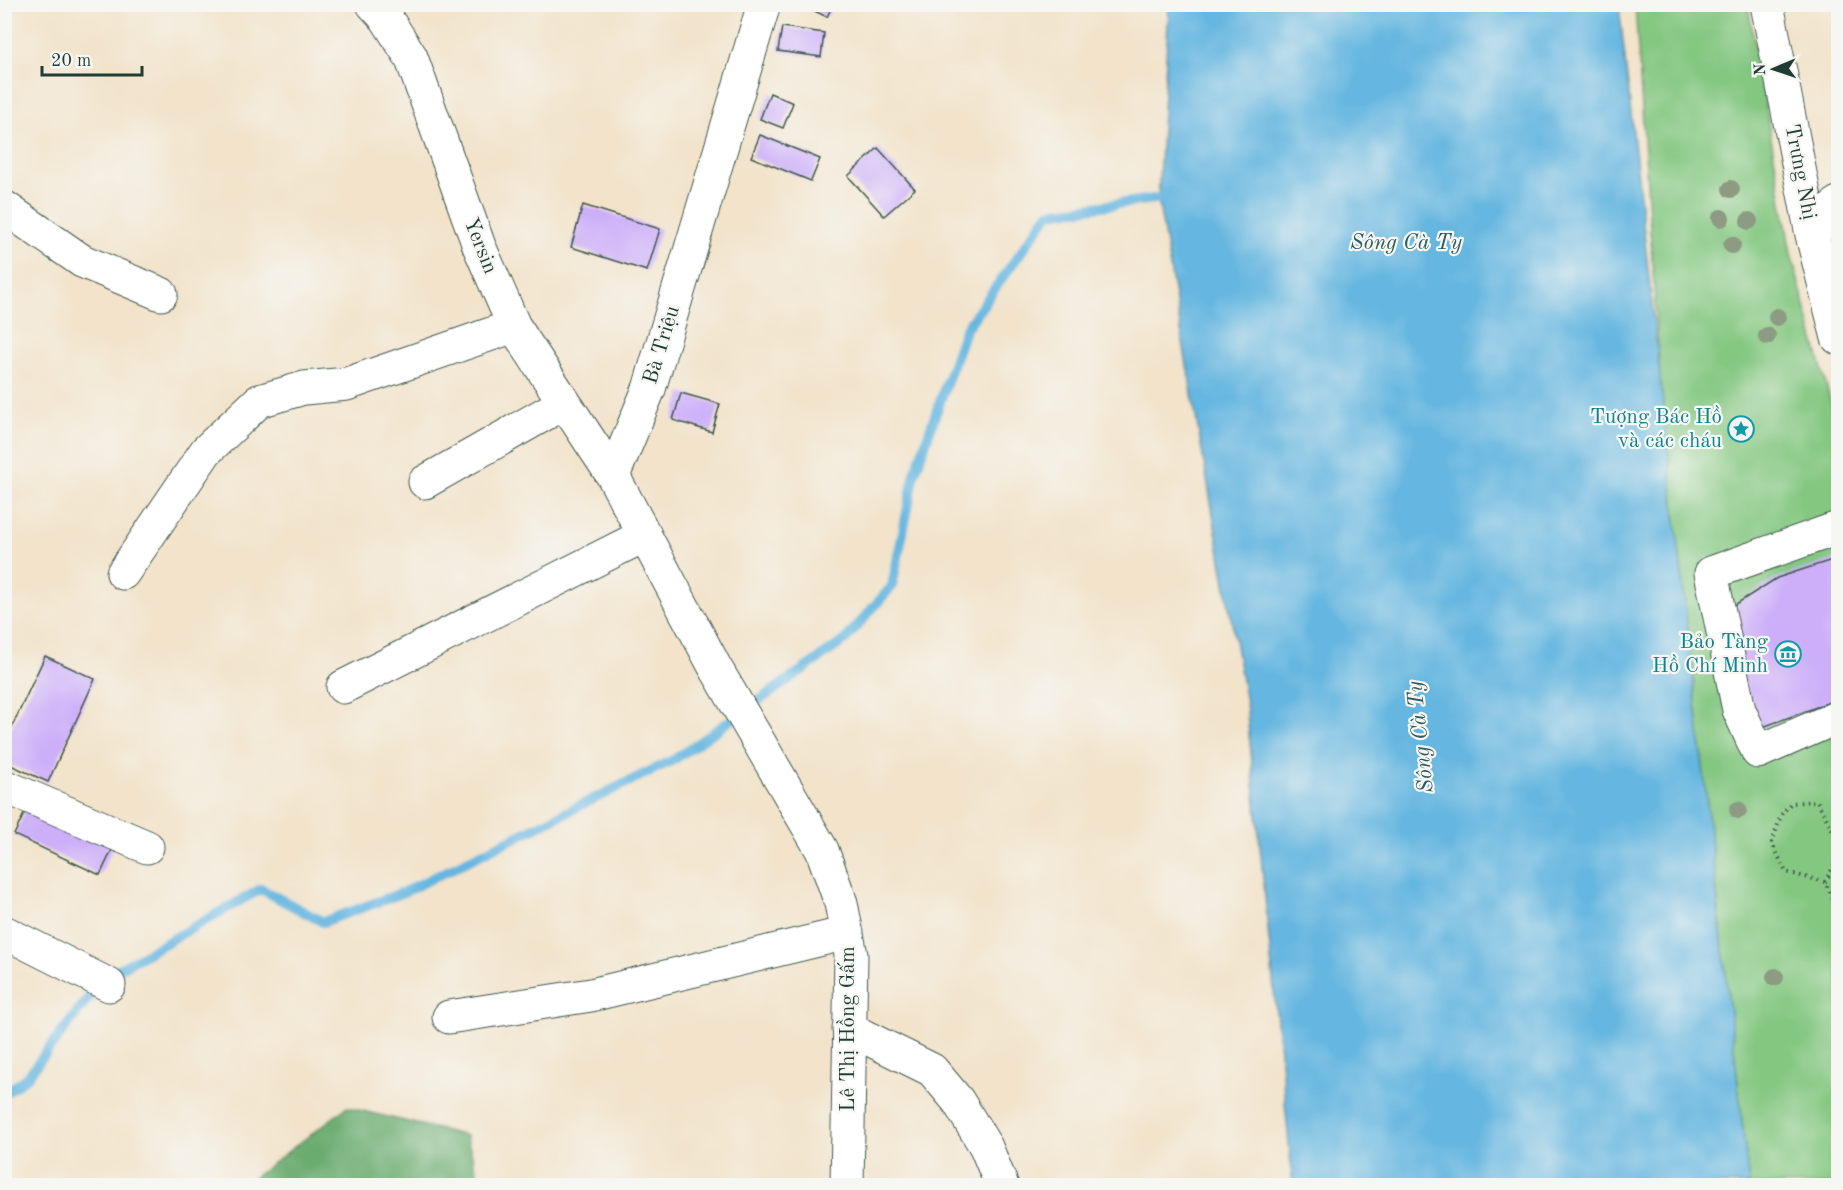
<svg xmlns="http://www.w3.org/2000/svg" width="1843" height="1190" viewBox="0 0 1843 1190" font-family="'Old Standard TT',serif">
  <style>
    .green { fill: #84c781; stroke: #52825a; stroke-width: 1.5 }
    .forest { fill: #6bac6f; stroke: #457452; stroke-width: 1.5 }
    .water { fill: #65b6e0; stroke: #427a8a; stroke-width: 1.5 }
    .lines { fill: none; stroke-linecap: round; stroke-linejoin: round }
    .stream { stroke: #65b6e0; stroke-width: 10 }
    .building { fill: #ccaef9 }
    .minor-casing { stroke: #3f564a; stroke-width: 35 }
    .path { stroke: #3f564a; stroke-width: 4; stroke-dasharray: 1.5 4.5; stroke-linecap: butt }
    .minor { stroke: #fff; stroke-width: 33 }
    .tree { fill: #8c9b82 }
    .labels { text-anchor: middle; dominant-baseline: central; stroke-width: 4.5; stroke-linejoin: round; paint-order: stroke }
    .street-label { font-size: 21px; fill: #1f3d34; stroke: #f6f6f2 }
    .culture-label { font-size: 21px; fill: #0d838f; stroke: #f6f6f2; text-anchor: end }
    .water-label { font-size: 22px; font-style: italic; fill: #305b5f; stroke: #f6f6f2 }
  </style>
  <rect width="100%" height="100%" fill="#f6f6f2"/>
  <filter id="ink" filterUnits="userSpaceOnUse"><feTurbulence type="fractalNoise" baseFrequency=".0167" numOctaves="2"/><feDisplacementMap in="SourceGraphic" scale="12" xChannelSelector="R" yChannelSelector="G"/><feConvolveMatrix kernelMatrix="1 2 1 2 8 2 1 2 1" color-interpolation-filters="sRGB"/></filter>
  <filter id="wash" filterUnits="userSpaceOnUse"><feTurbulence type="fractalNoise" baseFrequency=".008" numOctaves="4" result="noise"/><feDisplacementMap in="SourceGraphic" scale="24" xChannelSelector="R" yChannelSelector="G"/><feGaussianBlur stdDeviation="1.35" result="paint"/><feColorMatrix in="noise" values="0 0 0 0 0 0 0 0 0 0 0 0 0 0 0 0 0 1.4 0 .05"/><feComposite in="paint" operator="in"/></filter>
  <g filter="url(#wash)">
    <rect width="100%" height="100%" fill="#f2e3ca"/>
    <!-- green -->
    <path class="green" d="M1635 5H1748L1791 254 1838 429V1184L1836 1185H1749L1660 377Z"/>
    <!-- forest -->
    <path class="forest" d="M347 1107 466 1136 481 1185H244Z"/>
    <!-- water -->
    <path class="water" d="M1169 5H1619L1749 1185H1293L1246 703 1158 199Z"/>
    <g class="lines">
      <!-- stream -->
      <path class="stream" d="M4 1094 27 1077 105 977 261 889 323 922 402 893 675 759 844 641 892 586 915 473 965 330 1049 213 1170 197"/>
    </g>
    <g id="blocks">
      <!-- building -->
      <path class="building" d="M800 4H833L827 17Z
        M782 27 824 33 821 57 778 51Z
        M770 93 793 103 783 128 760 119Z
        M760 135 820 159 811 181 751 157Z
        M878 148 915 189 884 216 848 176Z
        M583 205 660 229 647 271 571 247Z
        M681 393 720 404 712 432 673 420Z
        M1838 558V699L1752 731 1728 609 1777 578Z
        M45 656 95 679 48 782 4 762V744Z
        M35 791 121 831 100 875 14 835Z"/>
    </g>
  </g>
  <g filter="url(#ink)">
    <use href="#blocks" fill-opacity="0" stroke="#3f564a" stroke-width="1.5"/>
    <g class="lines">
      <!-- minor casing -->
      <g class="minor-casing">
        <path id="minor" d="M373 4 386 18 411 57 479 246 514 326 613 476
          M764 4 649 389 613 476 715 667 822 850 841 903 851 955 847 1186
          M1767 4 1812 235 1838 338
          M4 207 82 261 161 294
          M1812 235 1838 203
          M425 482 564 403
          M1838 528 1711 573 1739 710 1758 752 1838 717
          M123 573 206 451 259 401 304 388 347 384 514 326
          M343 687 645 535
          M4 786 147 847
          M4 932 109 985
          M449 1017 591 995 847 933
          M849 1029 932 1070 958 1101 986 1147 1002 1186"/>
      </g>
      <!-- path -->
      <path class="path" d="M1838 840 1817 801 1791 803 1781 815 1772 843 1786 872 1825 882 1838 909
        M1825 882 1838 858"/>
      <!-- minor -->
      <use href="#minor" class="minor"/>
    </g>
    <!-- trees -->
    <g class="tree">
      <circle cx="1731" cy="189" r="9"/>
      <circle cx="1721" cy="218" r="9"/>
      <circle cx="1749" cy="221" r="9"/>
      <circle cx="1732" cy="245" r="9"/>
      <circle cx="1777" cy="317" r="9"/>
      <circle cx="1767" cy="336" r="9"/>
      <circle cx="1738" cy="810" r="9"/>
      <circle cx="1775" cy="977" r="9"/>
    </g>
  </g>
  <!-- icons -->
  <defs>
    <g id="sight-ring" transform="scale(1.35)"><circle r="9.5" fill="#f6f6f2" stroke="#0f9aa8" stroke-width="1.5"/><path d="M0-6L1.8-2.2L6-1.7L2.9 1.2L3.7 5.4L0 3.3L-3.7 5.4L-2.9 1.2L-6-1.7L-1.8-2.2Z" fill="#0f9aa8"/></g>
    <g id="museum-ring" transform="scale(1.35)"><circle r="9.5" fill="#f6f6f2" stroke="#0f9aa8" stroke-width="1.5"/><path d="M0-6L6-3V-2H-6V-3ZM-5-1h2V3h-2ZM-1-1h2V3h-2ZM3-1h2V3H3ZM-6 4H6V6H-6Z" fill="#0f9aa8"/></g>
  </defs>
  <g fill-rule="evenodd">
    <use href="#sight-ring" x="1741" y="429"/>
    <use href="#museum-ring" x="1788" y="654"/>
  </g>
  <g class="labels">
    <!-- street labels -->
    <g class="street-label">
      <text transform="translate(1800 172) rotate(79)">Trưng Nhị</text>
      <text transform="translate(480 246) rotate(68)">Yersin</text>
      <text transform="translate(662 345) rotate(-73)">Bà Triệu</text>
      <text transform="translate(848 1029) rotate(-90)">Lê Thị Hồng Gấm</text>
    </g>
    <!-- culture labels -->
    <g class="culture-label">
      <text x="1722" y="417">Tượng Bác Hồ<tspan x="1722" dy="24">và các cháu</tspan></text>
      <text x="1768" y="642">Bảo Tàng<tspan x="1768" dy="24">Hồ Chí Minh</tspan></text>
    </g>
    <!-- water labels -->
    <g class="water-label">
      <text x="1406" y="243">Sông Cà Ty</text>
      <text transform="translate(1421 737) rotate(-96)">Sông Cà Ty</text>
    </g>
  </g>
  <!-- margin -->
  <rect width="1843" height="1190" fill="none" stroke="#f6f6f2" stroke-width="24"/>
  <!-- north arrow -->
  <g transform="translate(1774 69) rotate(268)" stroke="#f6f6f2" stroke-width="4.5" paint-order="stroke">
  <path d="M0-4.5L10 22L0 15L-10 22Z" fill="#1f3d34"/>
  <text y="-9" font-size="16" font-weight="bold" text-anchor="middle" fill="#1f3d34">N</text>
  </g>
  <!-- scale -->
  <path d="M42 66v9h100v-9" fill="none" stroke="#1f3d34" stroke-width="3"/>
  <text x="51" y="66" font-size="18" fill="#1f3d34" stroke="#f6f6f2" stroke-width="4.5" paint-order="stroke">20 m</text>
</svg>
